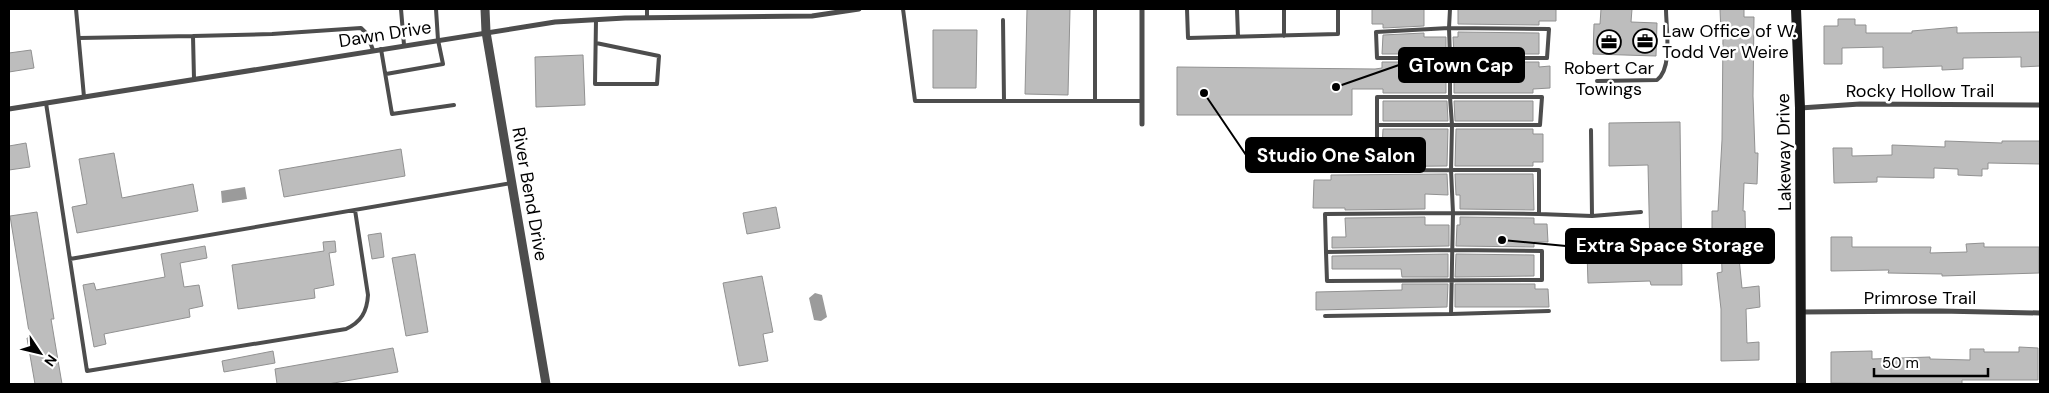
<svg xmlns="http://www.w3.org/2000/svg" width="2049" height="393" viewBox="0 0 2049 393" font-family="'DM Sans',sans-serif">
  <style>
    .water { fill: #9b9b9b }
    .building { fill: #bdbdbd; stroke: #919191 }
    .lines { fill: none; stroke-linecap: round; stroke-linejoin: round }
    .service { stroke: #4d4d4d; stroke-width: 4 }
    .minor { stroke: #4d4d4d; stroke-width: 5 }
    .tertiary { stroke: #4d4d4d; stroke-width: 9 }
    .secondary { stroke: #1a1a1a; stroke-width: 10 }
    .labels { text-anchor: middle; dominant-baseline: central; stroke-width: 5; stroke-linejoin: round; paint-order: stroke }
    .poi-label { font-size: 18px; fill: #000; stroke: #fff; text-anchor: start }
    .street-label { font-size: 18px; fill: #000; stroke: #fff }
    .leader { fill: none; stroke: #000; stroke-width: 2 }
    .callout-dot { fill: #000; stroke: #fff; stroke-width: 2 }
    .callout { fill: #000; stroke: #000; stroke-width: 2 }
    .callout-label { font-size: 19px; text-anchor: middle; font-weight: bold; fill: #fff }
  </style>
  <rect width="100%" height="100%" fill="#fff"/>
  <!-- water -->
  <path class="water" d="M245 187 247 199 222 203 221 191Z
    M815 293 822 295 827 317 821 321 814 320 809 298Z"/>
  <!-- building -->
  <path class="building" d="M1027 9H1070L1068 95 1025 94Z
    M1372 9H1424V26L1383 28V24H1372Z
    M1458 9H1556V21H1539V25L1458 24Z
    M1601 9H1632L1631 22 1657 23 1656 56 1593 54 1594 24H1600Z
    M1720 9H1744V17H1754L1753 96 1755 153H1758L1757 184 1744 183 1743 211H1745L1746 257 1739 258 1742 288 1759 286 1760 307 1746 309 1747 343 1759 342V360L1721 361V309L1717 273 1722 272 1721 235H1712V211H1718L1722 140 1723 34H1721Z
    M1838 19H1855V25H1866V33H1912V31L1957 27V33L2040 32V66L2021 67V57L1963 58V69L1942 70V66L1883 68V47L1842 48V64H1824V26H1838Z
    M933 30H977L976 88H933Z
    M1458 32 1539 33V54H1454L1453 37H1458Z
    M1424 33V37H1446V54H1382L1383 35Z
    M31 50 34 68 9 72V53Z
    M583 55 585 105 536 107 535 57Z
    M1382 62H1446V93H1383V89H1352V115H1177V67L1375 69 1382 68Z
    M1454 62H1539V67L1550 66V88L1533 89V93H1454Z
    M1383 101H1447L1448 121H1383Z
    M1454 101H1533V121H1455Z
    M1680 122 1682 285H1651L1650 281 1588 283 1587 253 1650 251 1648 165 1609 166V123Z
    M1383 129H1448L1447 166 1331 167V148H1382Z
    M1456 129H1533V134H1543V162H1533V166H1455Z
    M1945 141 2002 143V141H2040V164L1988 163V169H1982V176L1958 175V169L1934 168V178L1877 177V182L1834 183 1833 148H1852V156L1892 155V145L1945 147Z
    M26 143 30 167 9 170V146Z
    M401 149 405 176 284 197 279 170Z
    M114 153 122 198 193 184 198 211 77 233 72 207 87 204 79 159Z
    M1447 174 1448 195 1425 194V209L1345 210V208H1313L1314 180H1331V175Z
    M1455 174H1533L1534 210 1460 209V195H1456Z
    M776 207 780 228 747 234 743 213Z
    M37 212 54 319H51L62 384H35L27 338H30L10 216Z
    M1425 217V225H1449V246L1332 248V237H1346L1345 218Z
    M1460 217 1534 218V224H1547L1548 242H1534V247L1456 246 1457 225H1460Z
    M381 233 384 257 372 259 368 235Z
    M1831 237H1852V247H1931L1930 253 1967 252 1966 244 1984 243V247H2039V273L1942 276V274L1888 273 1889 270 1831 271Z
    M335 241 336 252 329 253 334 285 314 289 315 298 238 309 232 265 324 251 323 242Z
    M205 246 207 258 180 263 184 287 199 285 203 306 189 309 190 317 104 334 106 344 94 347 83 285 94 283 96 290 165 277 161 254Z
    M415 254 428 332 406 336 392 258Z
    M1448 254V277H1402L1401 269H1332V256Z
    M1456 254 1534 255V276L1455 277Z
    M762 276 773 332 763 334 768 361 739 366 723 283Z
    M1402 284H1448L1447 307 1316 310V292L1402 290Z
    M1455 284H1535V289H1548L1549 307H1455Z
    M2019 347 2038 348V380H1962V384L1831 383V352L1872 351V359L1930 357V359L1970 360V349H1984V352H2019Z
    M393 348 398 372 328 384H277L275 369Z
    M273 351 275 363 224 372 222 361Z"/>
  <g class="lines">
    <!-- service -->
    <path class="service" d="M76 9 84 97
      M401 9 404 45
      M903 9 915 101H1142
      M1187 9 1188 38 1338 34V9
      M1237 9 1238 37
      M1284 9V36
      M647 18V9
      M1003 20 1004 101
      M1449 28 1450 58H1377L1376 32Z
      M193 36 272 34 361 28 367 34 373 50
      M79 38 193 36 194 79
      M596 43 659 56 657 84H595L596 20
      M381 49 392 114 454 105
      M386 74 443 64 438 40 436 9
      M1597 81 1657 80C1673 68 1666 28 1666 9
      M1095 101V9
      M46 103 87 371 346 329C361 322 367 312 368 295L355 210
      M1591 130 1592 216
      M1539 214 1592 216 1641 212
      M1452 250 1542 251V280L1327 281 1326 252Z
      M1326 252 1325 214 1453 213 1451 170 1322 171 1321 143 1377 139V97H1450L1452 125H1377
      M70 259 511 183
      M1451 314 1549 311
      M1325 316 1451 314 1453 213 1539 214V170H1451L1452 125H1540L1542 97H1450V58H1547L1549 29 1449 28 1450 9"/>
    <!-- minor -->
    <path class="minor" d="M1800 108 1860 104 2040 105
      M9 109 555 22 625 18 812 16 859 9
      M1142 124V9
      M1801 312 1940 311 2040 313"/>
    <!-- tertiary -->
    <path class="tertiary" d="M485 9 486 32 546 384"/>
    <!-- secondary -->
    <path class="secondary" d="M1796 9 1800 108 1801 384"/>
  </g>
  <!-- icons -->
  <defs>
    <g id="office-ring" transform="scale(1.25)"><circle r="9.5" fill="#fff" stroke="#000" stroke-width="1.5"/><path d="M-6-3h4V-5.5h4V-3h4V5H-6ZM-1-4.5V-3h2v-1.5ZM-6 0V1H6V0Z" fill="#000"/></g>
  </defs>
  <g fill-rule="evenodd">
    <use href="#office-ring" x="1645" y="41"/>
    <use href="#office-ring" x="1609" y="42"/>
  </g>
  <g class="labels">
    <!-- poi labels -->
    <g class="poi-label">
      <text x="1662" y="31">Law Office of W.<tspan x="1662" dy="21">Todd Ver Weire</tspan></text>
      <text x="1609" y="68" text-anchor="middle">Robert Car<tspan x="1609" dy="21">Towings</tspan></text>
    </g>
    <!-- street labels -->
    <g class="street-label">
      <text transform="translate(385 34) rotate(-9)">Dawn Drive</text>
      <text x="1920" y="91">Rocky Hollow Trail</text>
      <text transform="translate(1784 152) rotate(-91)">Lakeway Drive</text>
      <text transform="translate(530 194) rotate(80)">River Bend Drive</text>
      <text x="1920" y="298">Primrose Trail</text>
    </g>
  </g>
  <!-- callouts -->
  <path class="leader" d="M1336 87L1399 65M1204 93L1246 155M1502 240L1566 246"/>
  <g class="callout-dot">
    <circle cx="1336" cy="87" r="5"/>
    <circle cx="1204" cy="93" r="5"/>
    <circle cx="1502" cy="240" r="5"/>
  </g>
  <g class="callout">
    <rect x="1399" y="48" width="125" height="34" rx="5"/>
    <rect x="1246" y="138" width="179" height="34" rx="5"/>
    <rect x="1566" y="229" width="208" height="34" rx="5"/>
  </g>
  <g class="callout-label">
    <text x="1461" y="72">GTown Cap</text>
    <text x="1336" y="162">Studio One Salon</text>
    <text x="1670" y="252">Extra Space Storage</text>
  </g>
  <!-- border -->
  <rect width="2049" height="393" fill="none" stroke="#000000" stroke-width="20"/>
  <!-- north arrow -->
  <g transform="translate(40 353) rotate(125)" stroke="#ffffff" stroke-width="4" paint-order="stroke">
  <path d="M0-4L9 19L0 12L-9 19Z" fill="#000000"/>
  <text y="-8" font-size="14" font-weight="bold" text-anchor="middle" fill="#000000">N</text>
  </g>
  <!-- scale -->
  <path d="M1874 368v8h114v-8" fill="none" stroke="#000000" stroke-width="2.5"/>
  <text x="1882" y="368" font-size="15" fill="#000000" stroke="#ffffff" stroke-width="4" paint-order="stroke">50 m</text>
</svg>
